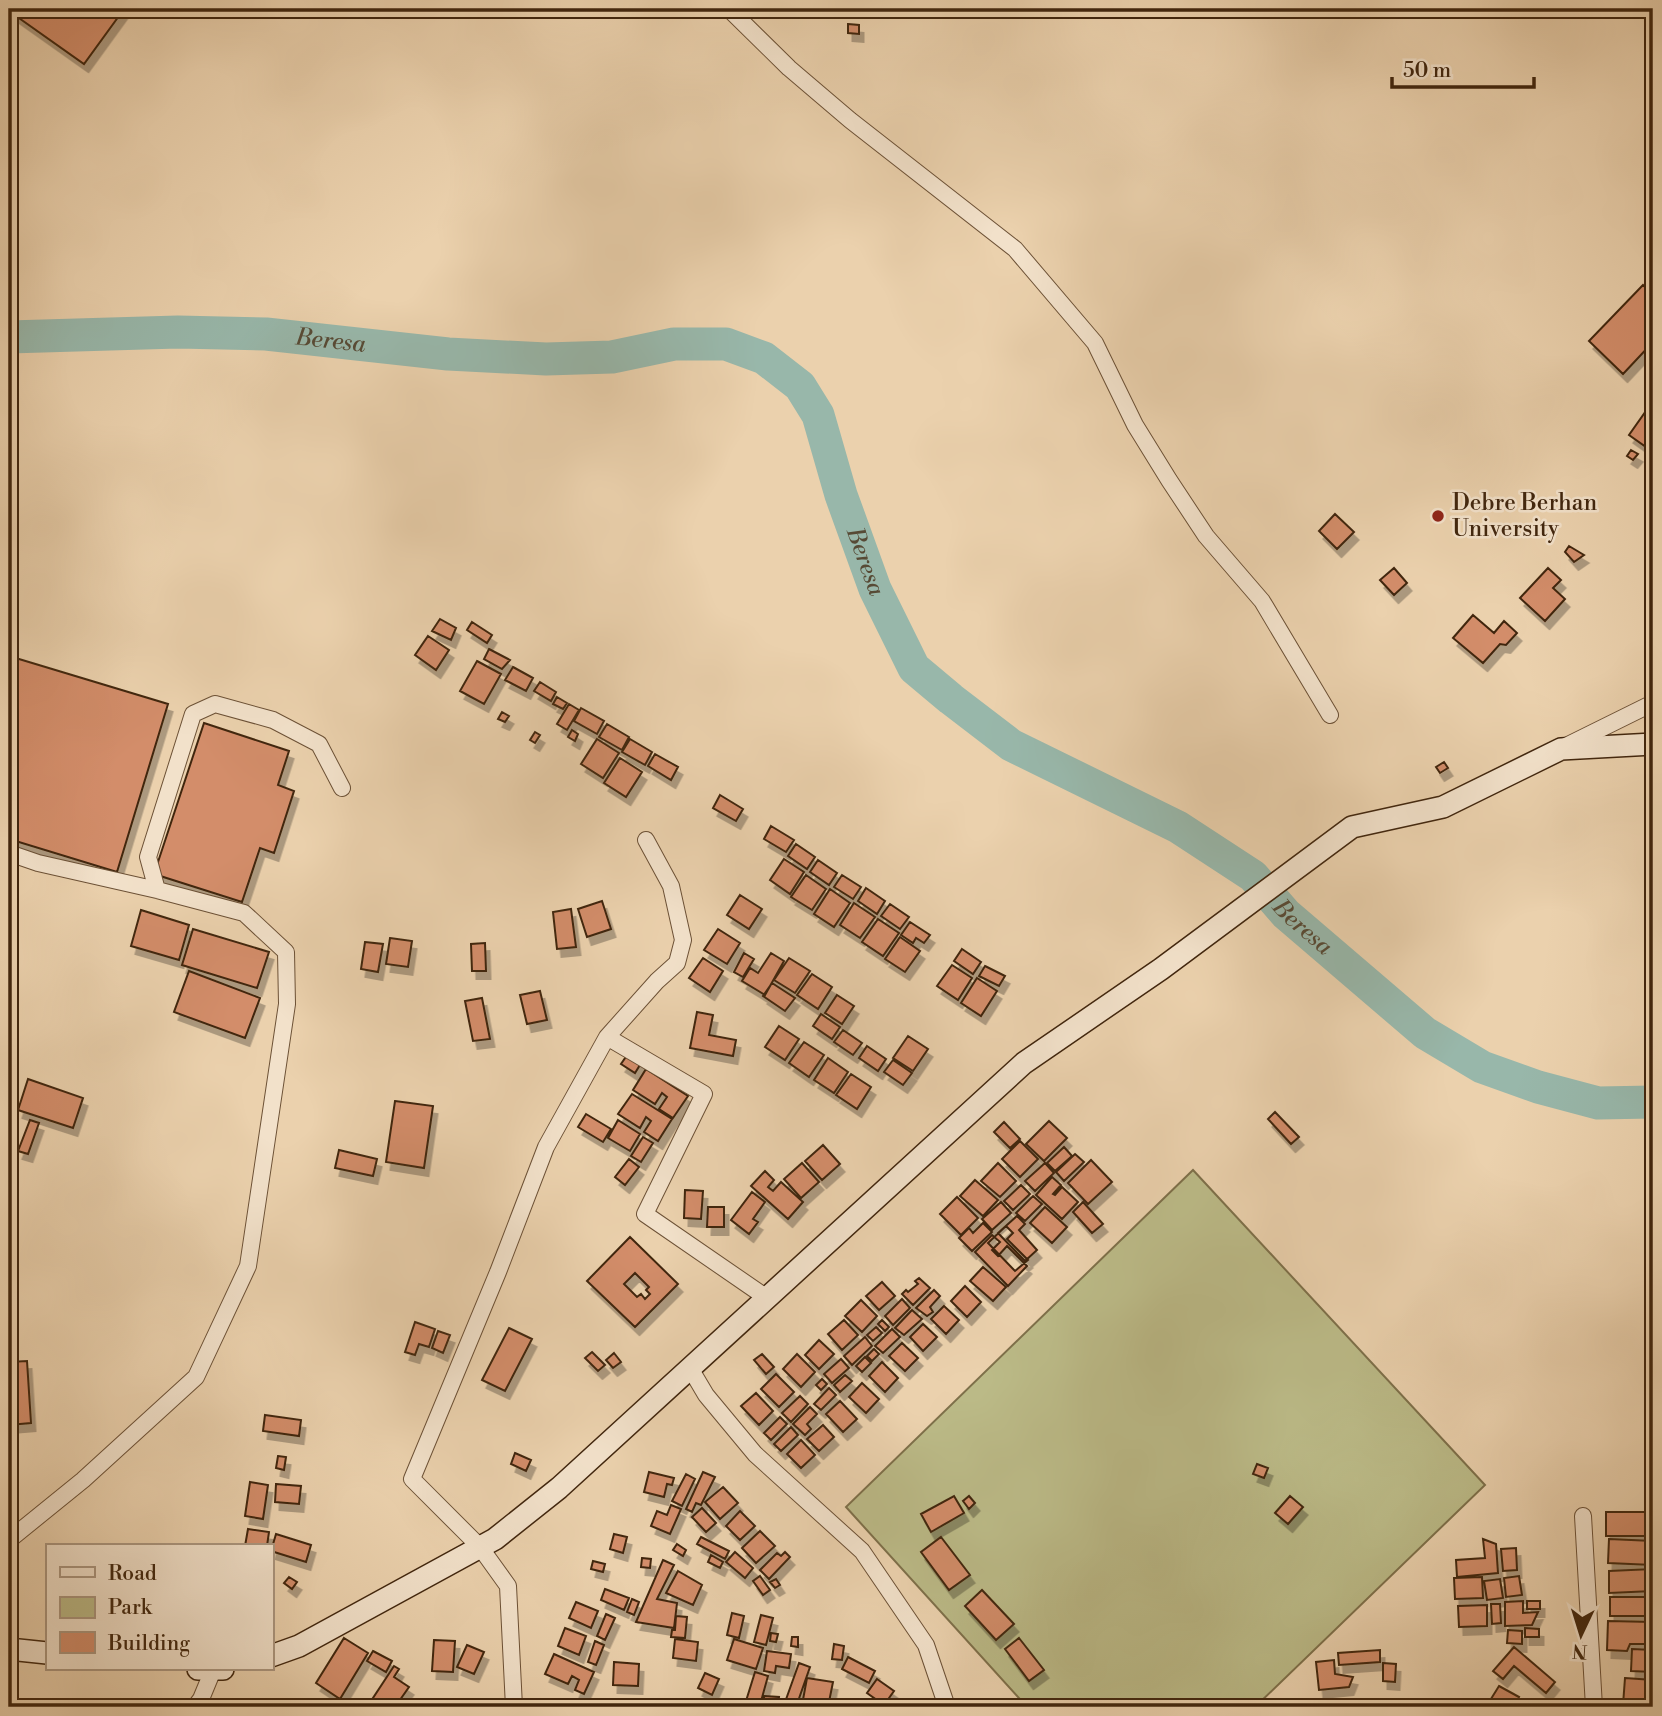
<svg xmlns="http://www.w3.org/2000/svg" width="1662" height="1716" viewBox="0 0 1662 1716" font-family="'Libre Bodoni',serif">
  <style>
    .green { fill: #bbba87; stroke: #7e704a; stroke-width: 2 }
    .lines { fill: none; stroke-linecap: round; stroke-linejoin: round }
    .river { stroke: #98b7aa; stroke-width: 33 }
    .building { fill: #d38d6b; stroke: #41260e; stroke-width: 2; fill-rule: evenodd; filter: url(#shadow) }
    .street-casing { stroke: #6c5136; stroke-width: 18 }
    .secondary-casing { stroke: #41260e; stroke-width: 24 }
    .street { stroke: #f2e1ca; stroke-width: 16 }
    .secondary { stroke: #f2e1ca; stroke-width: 21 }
    .poi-dot { fill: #8f2418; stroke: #f2e1ca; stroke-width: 2.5 }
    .labels { text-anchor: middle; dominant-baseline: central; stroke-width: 5; stroke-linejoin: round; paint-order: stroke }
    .poi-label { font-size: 23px; fill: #41260e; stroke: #f2e1ca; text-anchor: start }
    .water-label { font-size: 24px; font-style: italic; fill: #574a35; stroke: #f2e1ca }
  </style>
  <defs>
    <filter id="shadow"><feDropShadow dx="4.5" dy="8" stdDeviation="0" flood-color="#0004"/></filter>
  </defs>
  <rect width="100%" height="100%" fill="#ebd1ad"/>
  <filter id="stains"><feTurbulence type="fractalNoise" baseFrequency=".00286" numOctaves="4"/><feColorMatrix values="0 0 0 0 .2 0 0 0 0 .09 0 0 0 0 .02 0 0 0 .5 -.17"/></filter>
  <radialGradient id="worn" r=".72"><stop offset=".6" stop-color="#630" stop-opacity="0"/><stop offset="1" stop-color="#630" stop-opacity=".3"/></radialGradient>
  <!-- green -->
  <path class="green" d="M1193 1170 1485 1485 1255 1707H1027L846 1507Z"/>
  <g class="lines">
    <!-- river -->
    <path class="river" id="s1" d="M9 337 178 332 266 334 448 354 546 359 612 357 674 344H726L764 358 800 386 818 415 841 495 875 589 914 668 951 699 1011 745 1178 827 1253 876 1286 914 1425 1033 1482 1067 1538 1087 1598 1103 1653 1102"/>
  </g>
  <!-- building -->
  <path class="building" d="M9 9H124L84 64 9 11Z
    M848 24 859 25V34L848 33Z
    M1643 285 1653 295V324L1646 331 1653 339V342L1623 374 1589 341Z
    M1653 401V436L1646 447 1629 435Z
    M1631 450 1638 454 1633 460 1627 456Z
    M1335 514 1354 532 1337 549 1319 531Z
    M1569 546 1584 555 1574 562 1565 552Z
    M1394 568 1407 583 1394 595 1380 580Z
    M1548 568 1561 580 1553 588 1565 599 1545 621 1520 598Z
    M1473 615 1494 633 1504 621 1517 633 1506 645 1500 644 1483 663 1453 638Z
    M440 619 456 628 451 640 432 631Z
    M472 622 492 635 487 643 467 630Z
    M428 636 449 650 436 670 415 655Z
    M489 649 510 660 502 669 484 659Z
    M9 656 168 704 117 872 9 839Z
    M477 661 501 674 484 704 460 691Z
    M513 667 533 678 526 691 505 680Z
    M540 682 556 692 551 701 534 691Z
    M557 697 567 703 563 709 553 704Z
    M569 704 579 710 567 730 557 724Z
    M581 708 604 721 597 734 574 721Z
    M502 712 509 716 505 722 498 719Z
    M204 723 289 751 278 785 294 791 274 853 260 848 242 902 154 874Z
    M607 724 629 737 622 750 599 737Z
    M572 730 578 734 575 741 568 737Z
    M535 732 540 735 535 743 530 740Z
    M597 739 619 753 603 778 581 764Z
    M630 739 652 752 645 765 622 752Z
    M655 754 678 767 671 780 648 766Z
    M620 758 642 772 626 797 604 783Z
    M1444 762 1448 768 1440 773 1436 767Z
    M720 795 743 809 736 821 713 808Z
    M771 826 794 840 786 852 764 839Z
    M796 844 815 857 807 869 788 856Z
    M784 859 804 872 790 894 770 880Z
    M818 860 837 873 829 885 810 872Z
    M806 875 826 889 812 910 791 897Z
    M842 875 861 887 853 899 834 887Z
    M866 888 885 901 877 914 858 901Z
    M830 889 850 903 834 927 814 914Z
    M740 895 762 909 749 929 727 915Z
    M602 901 611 929 587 937 578 909Z
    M854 903 875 917 860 938 840 925Z
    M890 904 909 917 900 929 881 916Z
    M571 909 576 947 557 949 553 912Z
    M141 910 189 925 179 960 131 946Z
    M878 919 899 933 883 956 862 942Z
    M910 922 930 935 924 943 916 938 913 943 901 935Z
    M193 929 269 952 257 988 182 965Z
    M718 929 740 943 727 964 704 950Z
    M900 937 920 951 905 972 885 959Z
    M390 938 412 941 408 967 386 964Z
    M365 942 383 944 378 972 361 969Z
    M485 943 486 971H472L471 944Z
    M962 949 981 962 973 974 954 961Z
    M744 953 754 959 743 977 734 972Z
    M771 953 784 961 765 995 742 981 750 968 758 973Z
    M703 958 723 971 710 992 689 978Z
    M789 958 810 971 795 993 774 980Z
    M952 965 972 978 958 1000 937 986Z
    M985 966 1005 976 999 986 979 976Z
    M189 971 260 998 245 1038 174 1012Z
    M812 974 832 987 818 1009 797 995Z
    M977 978 997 991 981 1016 961 1003Z
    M772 983 795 998 785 1011 763 996Z
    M540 991 547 1020 527 1024 520 995Z
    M837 995 854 1006 842 1024 825 1013Z
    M482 998 490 1039 473 1041 465 1001Z
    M697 1012 713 1015 709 1035 736 1040 733 1056 690 1048Z
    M821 1014 840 1027 832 1039 813 1026Z
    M779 1026 799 1039 785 1060 765 1047Z
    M843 1030 862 1043 853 1055 834 1042Z
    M908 1036 928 1049 913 1071 893 1058Z
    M804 1042 824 1055 809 1077 789 1063Z
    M867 1046 886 1059 878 1071 859 1058Z
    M630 1051 643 1060 635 1073 621 1064Z
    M828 1058 848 1072 834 1093 814 1080Z
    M893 1060 912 1073 903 1085 884 1072Z
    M646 1069 688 1096 673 1118 659 1109 667 1097 662 1093 655 1104 633 1090Z
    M851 1074 871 1087 857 1109 836 1095Z
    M28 1079 83 1098 73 1128 18 1110Z
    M632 1094 672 1119 658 1141 644 1132 651 1121 646 1117 640 1128 618 1114Z
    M395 1101 433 1106 424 1168 386 1162Z
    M1275 1112 1299 1137 1291 1144 1268 1119Z
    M586 1114 611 1129 603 1142 578 1127Z
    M30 1120 39 1123 28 1154 18 1151Z
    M618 1120 640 1134 630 1151 608 1138Z
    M1049 1121 1067 1138 1044 1161 1026 1144Z
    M1004 1122 1020 1139 1010 1148 994 1132Z
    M643 1137 653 1143 641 1162 631 1156Z
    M1020 1141 1038 1159 1020 1177 1002 1159Z
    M823 1145 840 1164 822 1180 805 1161Z
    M1064 1147 1072 1156 1055 1171 1047 1163Z
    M339 1150 377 1159 373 1176 335 1168Z
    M1075 1154 1084 1162 1064 1181 1056 1172Z
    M629 1159 639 1167 625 1185 615 1177Z
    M1091 1160 1112 1182 1088 1204 1068 1183Z
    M802 1163 819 1182 801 1198 784 1179Z
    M998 1163 1016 1181 1000 1197 981 1181Z
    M1045 1163 1054 1173 1035 1191 1025 1181Z
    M765 1171 774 1180 768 1187 773 1191 781 1182 803 1202 788 1219 751 1186Z
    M1052 1177 1061 1185 1053 1194 1055 1195 1062 1187 1078 1202 1062 1219 1036 1195Z
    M975 1180 998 1200 983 1216 960 1196Z
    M1021 1185 1030 1194 1013 1210 1004 1201Z
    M685 1190 703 1191 701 1219 684 1218Z
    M752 1192 765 1202 753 1219 758 1222 749 1234 731 1220Z
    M1033 1196 1042 1204 1025 1221 1016 1213Z
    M957 1197 978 1218 961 1235 940 1214Z
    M1001 1202 1011 1213 992 1230 982 1219Z
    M1083 1202 1103 1224 1092 1233 1073 1212Z
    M708 1207H724V1227H707Z
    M1045 1207 1067 1227 1052 1243 1030 1223Z
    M1017 1216 1025 1224 1019 1230 1037 1250 1025 1261 998 1233Z
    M983 1223 992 1232 972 1251 959 1238 969 1228 973 1233Z
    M1006 1226 1013 1233 1007 1239 1028 1260 1015 1271 988 1243Z
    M992 1235 1000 1242 992 1250 998 1256 1007 1246 1027 1266 1008 1286 975 1252Z
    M630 1237 678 1284 635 1327 587 1281ZM635 1273 649 1287 646 1290 650 1294 645 1299 641 1294 637 1297 624 1284Z
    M983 1267 1006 1287 993 1301 970 1281Z
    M919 1278 930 1288 913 1305 902 1294 906 1290 908 1292 918 1284 915 1281Z
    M882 1282 895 1296 879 1310 866 1296Z
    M965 1286 981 1302 967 1317 951 1301Z
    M934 1290 940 1296 930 1307 933 1312 927 1316 916 1308Z
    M902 1299 910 1308 893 1325 885 1316Z
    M861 1300 877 1316 862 1332 845 1316Z
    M944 1306 959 1320 946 1334 931 1319Z
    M912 1310 922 1319 904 1335 895 1328Z
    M844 1320 858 1335 842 1350 828 1334Z
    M882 1320 889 1327 885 1331 878 1324Z
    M415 1322 435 1329 429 1347 419 1344 415 1355 405 1352Z
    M923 1324 937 1337 923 1351 910 1337Z
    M876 1327 882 1333 873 1341 867 1335Z
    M509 1328 532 1339 505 1391 482 1380Z
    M892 1329 900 1337 883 1353 875 1346Z
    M438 1331 450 1335 443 1353 432 1348Z
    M865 1337 872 1346 852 1365 844 1356Z
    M819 1340 834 1354 819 1369 805 1355Z
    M902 1343 918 1358 905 1371 889 1356Z
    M874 1349 879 1354 872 1361 867 1356Z
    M592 1352 605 1365 598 1371 585 1358Z
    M614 1353 621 1362 613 1368 606 1360Z
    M762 1354 774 1367 766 1374 754 1360Z
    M797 1354 815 1372 801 1387 783 1369Z
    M865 1357 871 1363 862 1372 856 1366Z
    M841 1359 849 1368 832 1383 824 1374Z
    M27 1361 31 1423 9 1425V1362Z
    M882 1362 898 1378 885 1392 869 1376Z
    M776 1374 794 1392 779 1407 761 1389Z
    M845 1375 852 1381 840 1392 834 1385Z
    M822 1379 827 1384 821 1390 816 1385Z
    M862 1383 879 1399 866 1413 849 1397Z
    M829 1388 836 1395 821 1410 814 1404Z
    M756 1393 773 1411 759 1425 741 1406Z
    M800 1396 808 1404 791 1422 782 1413Z
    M840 1401 857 1419 843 1432 826 1414Z
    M810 1407 817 1414 807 1424 811 1429 805 1435 793 1424Z
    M265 1415 301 1420 299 1436 263 1431Z
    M780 1417 787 1424 771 1440 764 1433Z
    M823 1425 834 1437 819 1451 807 1439Z
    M791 1427 798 1435 781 1451 774 1444Z
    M801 1440 815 1455 801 1468 787 1454Z
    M515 1453 531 1460 526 1471 511 1464Z
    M278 1456 286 1457 284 1470 276 1468Z
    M1257 1464 1268 1468 1264 1478 1253 1474Z
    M649 1472 674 1478 672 1485 667 1484 664 1497 644 1492Z
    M703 1472 715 1477 701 1505 696 1503 692 1512 686 1509Z
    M686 1474 695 1479 682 1506 672 1501Z
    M250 1482 268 1485 263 1519 245 1516Z
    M276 1484 301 1486 299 1504 275 1502Z
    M723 1487 738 1503 720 1519 705 1502Z
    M954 1496 964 1513 931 1532 921 1514Z
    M969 1496 975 1503 969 1509 963 1501Z
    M1290 1496 1303 1507 1288 1524 1275 1513Z
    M671 1505 681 1509 670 1534 651 1526 657 1511 667 1515Z
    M702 1508 716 1523 706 1532 692 1517Z
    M740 1511 755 1526 740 1540 726 1526Z
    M1606 1512H1649L1650 1536H1606Z
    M248 1529 269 1532 267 1546H245Z
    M760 1531 775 1546 756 1563 742 1548Z
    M276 1534 311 1545 306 1562 271 1551Z
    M614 1534 627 1537 623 1553 610 1549Z
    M701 1537 729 1551 725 1559 697 1544Z
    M941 1537 970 1575 949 1590 921 1552Z
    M1483 1539 1496 1544 1498 1573 1457 1577 1456 1560 1485 1558Z
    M1609 1539 1653 1541V1565L1608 1563Z
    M677 1544 686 1550 683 1556 673 1550Z
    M1516 1548 1517 1570 1503 1571 1501 1549Z
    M735 1552 753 1568 745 1578 726 1562Z
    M785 1552 790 1557 769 1579 760 1570 777 1553 781 1556Z
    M711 1555 723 1562 720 1568 708 1562Z
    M642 1558 651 1559 650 1568 641 1567Z
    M663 1560 674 1565 657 1599 677 1603 674 1628 636 1622Z
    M593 1561 605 1564 603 1572 591 1569Z
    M1653 1569V1591L1609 1593V1571Z
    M678 1571 702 1585 693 1605 666 1593Z
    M760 1576 770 1590 763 1595 753 1581Z
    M1519 1576 1522 1595 1506 1597 1504 1578Z
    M289 1577 297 1582 292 1589 284 1583Z
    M1482 1577 1483 1598 1455 1599 1454 1578Z
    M776 1579 780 1585 775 1588 770 1582Z
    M1500 1579 1503 1598 1487 1600 1484 1581Z
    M605 1589 629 1598 624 1610 601 1600Z
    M982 1590 1014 1624 996 1640 965 1606Z
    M1610 1597H1653V1616H1610Z
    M632 1599 639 1602 634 1615 627 1612Z
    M1523 1601V1613L1538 1612 1532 1625 1505 1626V1602Z
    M1527 1601H1540V1609H1527Z
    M576 1602 598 1611 591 1628 569 1618Z
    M1491 1604H1500L1501 1623 1492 1624Z
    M1487 1605V1626L1459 1627 1458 1606Z
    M732 1613 744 1616 739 1638 727 1635Z
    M606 1614 615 1618 605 1640 597 1636Z
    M761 1615 773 1618 766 1645 754 1642Z
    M676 1616 687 1617 685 1638 671 1637 672 1630H675Z
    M1608 1621 1653 1622V1644H1630L1627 1651 1607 1650Z
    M565 1628 586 1636 579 1655 558 1646Z
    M1525 1628 1539 1629V1637H1525Z
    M1508 1630 1522 1631V1644L1507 1643Z
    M771 1633 778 1634 776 1642 770 1641Z
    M792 1637H798V1647L791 1646Z
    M344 1638 368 1653 340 1699 316 1683Z
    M1019 1638 1044 1670 1029 1681 1005 1649Z
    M675 1639 698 1642 696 1661 673 1658Z
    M734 1639 763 1648 756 1669 727 1660Z
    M434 1640 455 1641 453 1672 432 1671Z
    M595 1641 604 1645 596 1665 588 1662Z
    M834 1644 844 1646 842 1660 832 1659Z
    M467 1645 484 1652 474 1674 457 1667Z
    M1514 1647 1555 1682 1546 1693 1514 1666 1503 1679 1493 1671Z
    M1632 1649 1653 1650V1672L1631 1671Z
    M1380 1650V1662L1339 1665 1338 1653Z
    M373 1651 392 1661 386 1672 367 1661Z
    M767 1651 791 1654 789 1668 776 1666 775 1673 764 1671Z
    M554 1654 594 1672 584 1694 575 1690 579 1680 572 1676 568 1684 545 1674Z
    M848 1657 875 1671 869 1683 842 1669Z
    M1334 1660 1335 1674 1353 1677 1349 1687 1319 1690 1316 1662Z
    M614 1662 639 1664 638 1686 613 1685Z
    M799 1663 810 1667 796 1707H791L784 1705Z
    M1383 1663 1396 1664 1395 1682 1383 1681Z
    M394 1666 399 1669 394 1677 409 1687 395 1707H388L373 1698Z
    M755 1672 768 1676 760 1705 746 1701Z
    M705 1673 719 1679 712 1695 698 1688Z
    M807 1678 833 1682 828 1707 802 1705Z
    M1625 1678 1653 1680V1707L1623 1705Z
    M877 1679 894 1691 884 1705 867 1693Z
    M1499 1686 1519 1697 1513 1707H1486Z
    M764 1696 779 1697 778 1707H764Z"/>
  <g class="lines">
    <!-- street casing -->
    <g class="street-casing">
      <path id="street" d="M729 9 789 68 850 120 1015 249 1095 343 1135 425 1169 480 1206 536 1262 601 1330 715
        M1566 746 1653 703
        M9 853 38 863 157 890 244 913 286 952 287 1004 248 1266 196 1377 83 1480 9 1540
        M157 890 148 857 193 714 215 704 273 720 319 744 342 788
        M607 1037 704 1094 645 1214 767 1298
        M690 1368 706 1395 755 1454 862 1551 926 1645 947 1707
        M1583 1516 1594 1707
        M195 1707 201 1699 213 1670
        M514 1707 508 1586 480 1547 412 1479 498 1272 546 1147 607 1037 657 981 677 963 683 940 671 886 646 840"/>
    </g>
    <!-- secondary casing -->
    <g class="secondary-casing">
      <path id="secondary" d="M9 1649 47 1653
        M271 1656 299 1646 495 1539 559 1488 1024 1063 1161 969 1352 827 1443 807 1561 749 1653 744
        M198 1669H223"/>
    </g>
    <!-- street -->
    <use href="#street" class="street"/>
    <!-- secondary -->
    <use href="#secondary" class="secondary"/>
  </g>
  <!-- markers -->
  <circle class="poi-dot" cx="1438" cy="516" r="7"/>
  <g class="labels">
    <!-- poi labels -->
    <g class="poi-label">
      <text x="1452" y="503">Debre Berhan<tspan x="1452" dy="26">University</tspan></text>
    </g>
    <!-- water labels -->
    <g class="water-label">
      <text stroke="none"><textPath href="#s1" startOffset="322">Beresa</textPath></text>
      <text stroke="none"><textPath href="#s1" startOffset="994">Beresa</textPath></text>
      <text stroke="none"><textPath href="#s1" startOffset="1582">Beresa</textPath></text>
    </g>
  </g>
  <!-- margin -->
  <rect width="1662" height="1716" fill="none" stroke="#ebd1ad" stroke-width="35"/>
  <rect x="10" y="10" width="1641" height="1695" fill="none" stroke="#41260e" stroke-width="3.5"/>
  <rect x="18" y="18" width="1627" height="1681" fill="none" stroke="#41260e" stroke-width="2"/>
  <!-- legend -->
  <rect x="46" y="1544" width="228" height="126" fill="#f2e1ca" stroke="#ab967f" stroke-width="2"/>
  <rect x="60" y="1567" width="35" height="10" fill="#f2e1ca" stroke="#ab967f" stroke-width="2"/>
  <text x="108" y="1580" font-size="21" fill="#41260e">Road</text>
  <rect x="60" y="1597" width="35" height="21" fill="#bbba87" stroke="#ab967f" stroke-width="2"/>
  <text x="108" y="1614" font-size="21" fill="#41260e">Park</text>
  <rect x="60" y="1632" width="35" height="21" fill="#d38d6b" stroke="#ab967f" stroke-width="2"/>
  <text x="108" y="1650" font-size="21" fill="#41260e">Building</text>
  <!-- north arrow -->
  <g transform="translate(1581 1635) rotate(184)" stroke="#f2e1ca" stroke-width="5" paint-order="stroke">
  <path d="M0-5L12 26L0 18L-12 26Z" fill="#41260e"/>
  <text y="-10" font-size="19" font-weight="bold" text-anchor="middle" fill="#41260e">N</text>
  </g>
  <!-- scale -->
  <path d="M1392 77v10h142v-10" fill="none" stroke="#41260e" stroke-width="3.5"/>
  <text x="1403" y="77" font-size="21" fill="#41260e" stroke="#f2e1ca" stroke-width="5" paint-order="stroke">50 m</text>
  <rect width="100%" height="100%" filter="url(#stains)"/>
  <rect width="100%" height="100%" fill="url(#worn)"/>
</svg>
